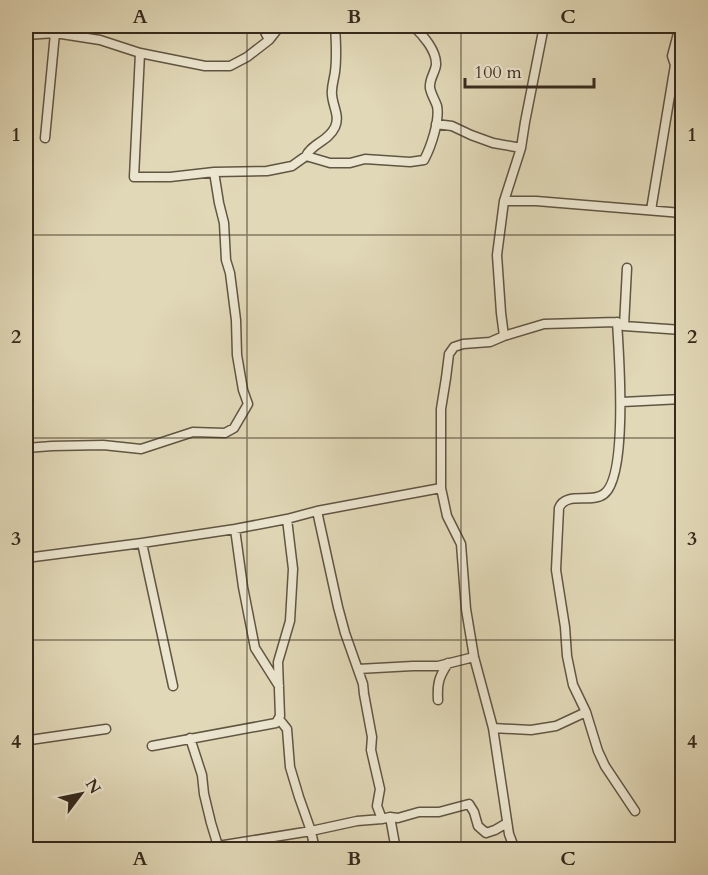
<svg xmlns="http://www.w3.org/2000/svg" width="708" height="875" viewBox="0 0 708 875" font-family="Cardo,serif">
  <style>
    .lines { fill: none; stroke-linecap: round; stroke-linejoin: round }
    .street-casing { stroke: #615543; stroke-width: 11 }
    .street { stroke: #ece6d0; stroke-width: 8 }
    .grid { fill: none; stroke: #36291c; stroke-width: 1.5; stroke-opacity: 0.55 }
    .neatline { fill: none; stroke: #36291c; stroke-width: 2 }
    .grid-label { font-size: 20px; text-anchor: middle; font-weight: bold; fill: #36291c }
  </style>
  <rect width="100%" height="100%" fill="#e1d8b7"/>
  <filter id="stains"><feTurbulence type="fractalNoise" baseFrequency=".00333" numOctaves="4"/><feColorMatrix values="0 0 0 0 .2 0 0 0 0 .09 0 0 0 0 .02 0 0 0 .5 -.17"/></filter>
  <radialGradient id="worn" r=".72"><stop offset=".6" stop-color="#630" stop-opacity="0"/><stop offset="1" stop-color="#630" stop-opacity=".3"/></radialGradient>
  <g class="lines">
    <!-- street casing -->
    <g class="street-casing">
      <path id="street" d="M262 26 269 40
        M680 26 672 56 675 65 682 69
        M26 35 55 33 100 40 140 53 205 66H230L247 57 269 40 280 26
        M436 124 452 126 471 135 493 143 521 148
        M45 138 55 33
        M306 156C312 143 328 142 335 127 340 116 333 107 332 95 331 87 334 80 335 72 337 57 336 41 335 26
        M214 172 267 171 292 166 306 156 330 163H350L365 159 410 162 424 160C431 147 440 120 437 106 435 100 431 94 430 88 429 79 435 73 436 65 437 51 423 35 413 26
        M504 201H536L682 213
        M651 210 675 65
        M617 322C619 353 628 476 604 494 591 504 566 491 559 508L556 570 565 627 567 656 573 685 586 712 598 751 605 766 635 811
        M624 326 627 268
        M504 336 544 324 617 322 624 326 682 330
        M622 402 682 399
        M26 448 52 446 103 445 141 449 193 432 225 433 234 428 248 404 243 390 237 355 236 320 230 273 226 260 224 223 219 203 214 172 170 177H134L140 53
        M441 488 447 516 461 544 466 609 474 657 493 728 509 834 515 850
        M317 511 338 607 345 633 363 684 364 694 372 737 371 750 380 789 377 806 382 819
        M235 529 243 587 255 648 279 686
        M142 543 173 686
        M26 558 142 543 235 529 287 519 317 511 441 488V409L446 378 449 354 454 347 463 344 490 342 504 336 501 313 497 255 504 201 521 148 525 122 544 26
        M358 669 413 666H438L474 657
        M438 700C437 683 439 677 448 663
        M279 719 287 729 290 767 299 797 311 831 315 850
        M493 728 531 730 556 726 586 712
        M190 738 202 775 204 794 211 823 218 846 222 850
        M26 739 30 740 106 729
        M152 746 276 723 280 716 278 662 290 621 293 569 287 519
        M26 814 28 819
        M390 817 398 818 419 812H439L469 804 474 812 478 826 486 833 495 830 507 823
        M218 846 311 831 357 821 382 819 390 817 396 850"/>
    </g>
    <!-- street -->
    <use href="#street" class="street"/>
  </g>
  <!-- grid -->
  <path class="grid" d="M247 26V850M461 26V850M26 235H682M26 438H682M26 640H682"/>
  <!-- margin -->
  <rect width="708" height="875" fill="none" stroke="#e1d8b7" stroke-width="66"/>
  <!-- north arrow -->
  <g transform="translate(81 794) rotate(58)" stroke="#ece6d0" stroke-width="4.5" paint-order="stroke">
  <path d="M0-4.5L10 22L0 15L-10 22Z" fill="#36291c"/>
  <text y="-9" font-size="16" font-weight="bold" text-anchor="middle" fill="#36291c">N</text>
  </g>
  <!-- scale -->
  <path d="M465 78v9h129v-9" fill="none" stroke="#36291c" stroke-width="3"/>
  <text x="474" y="78" font-size="18" fill="#36291c" stroke="#ece6d0" stroke-width="4.5" paint-order="stroke">100 m</text>
  <rect x="33" y="33" width="642" height="809" class="neatline"/>
  <g class="grid-label">
    <text x="140" y="23">A</text>
    <text x="354" y="23">B</text>
    <text x="568" y="23">C</text>
    <text x="16" y="141">1</text>
    <text x="692" y="141">1</text>
    <text x="16" y="343">2</text>
    <text x="692" y="343">2</text>
    <text x="16" y="545">3</text>
    <text x="692" y="545">3</text>
    <text x="16" y="748">4</text>
    <text x="692" y="748">4</text>
    <text x="140" y="865">A</text>
    <text x="354" y="865">B</text>
    <text x="568" y="865">C</text>
  </g>
  <rect width="100%" height="100%" filter="url(#stains)"/>
  <rect width="100%" height="100%" fill="url(#worn)"/>
</svg>
